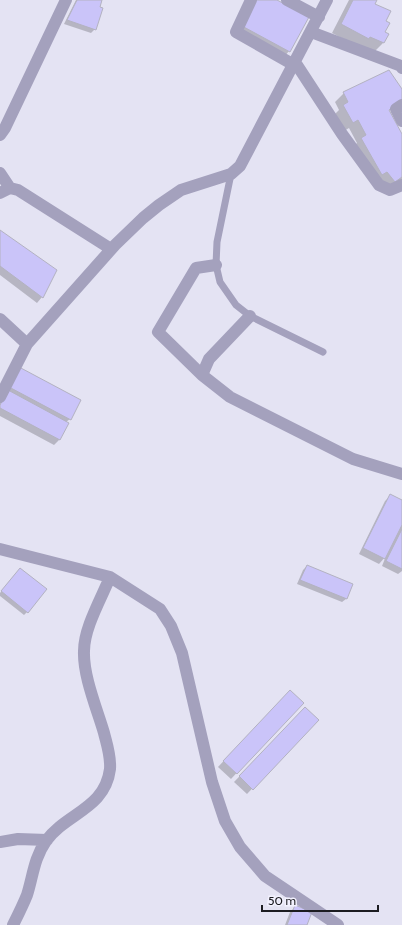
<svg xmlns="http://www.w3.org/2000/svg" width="402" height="925" viewBox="0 0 402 925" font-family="Cabin,sans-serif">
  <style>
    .shadow { fill: #0003 }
    .building { fill: #cac4f9; stroke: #b3b2c1 }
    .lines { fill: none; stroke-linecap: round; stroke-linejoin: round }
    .lane { stroke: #a4a1bd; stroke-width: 7 }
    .street { stroke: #a4a1bd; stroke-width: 12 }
  </style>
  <rect width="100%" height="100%" fill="#e4e3f3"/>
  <!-- shadow -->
  <path class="shadow" d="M76 0H101L95 29 91 33 64 24Z
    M274 0 289 51 284 57 238 32Z
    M349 0H376L374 4 384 32 387 34 383 43 374 52 359 47 332 33Z
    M402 91 397 105 388 111 402 136V181L385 190 353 147 357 143 349 128 344 131 335 114 339 110 335 102 344 93Z
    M0 231 42 297 37 303 0 275Z
    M14 374 70 419 66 422 68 423 59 440 54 445 0 416V402Z
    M391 495 402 501V571L398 574 382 566 386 556 379 564 359 554 385 501Z
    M307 566 352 585 346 599 342 602 297 584 303 570Z
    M17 572 27 612 24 615 0 596V593Z
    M284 697 302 703 231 779 218 767Z
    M305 709 317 720 247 794 234 782Z
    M295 907 306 925H285L290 912Z"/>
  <!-- building -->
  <path class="building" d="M77 0H102L100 7 103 8 96 30 67 20Z
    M256 0H277L309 17 290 52 242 26Z
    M353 0H377L375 4 391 11 386 21 390 23 385 32 389 34 384 43 370 37 369 39 341 24Z
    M389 70 402 89V100L389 110 402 134V177L395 182 387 172 382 175 361 138 366 135 358 120 353 123 343 105 348 102 343 92Z
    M0 230 57 270 43 298 0 266Z
    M19 367 81 400 71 420 9 387Z
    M8 390 69 423 60 440 0 408V405Z
    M390 494 402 500V525L385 559 363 548Z
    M402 529V569L386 561Z
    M307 565 353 584 347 599 300 580Z
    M20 568 47 589 28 613 1 591Z
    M290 690 304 703 237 774 223 761Z
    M305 707 319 720 253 790 239 776Z
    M295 905 312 912 307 925H287Z"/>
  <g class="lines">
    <!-- lane -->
    <path class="lane" d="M231 174 217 242 216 265 220 282 236 305 250 316 323 352"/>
    <!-- street -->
    <path class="street" d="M251 0 236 32 294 65
      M287 0 319 17
      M311 32 401 66 402 68
      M295 62 342 134 379 185 390 190 402 185
      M402 105 396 109 402 121
      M0 135 5 128 66 0
      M0 173 10 188
      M0 193 10 188 18 190 111 249
      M250 316 209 359 202 375 230 397 353 459 402 474
      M0 319 27 344
      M202 375 158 332 196 268 216 265
      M0 397 27 344 115 245 143 218 159 205 181 190 231 174 240 166 327 0
      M0 549 110 577 160 609 171 626 182 653 212 782 225 821 240 847 265 876 338 925
      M0 842 18 839 47 840
      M13 925C18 915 23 905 27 895 33 876 34 858 46 841 66 813 105 809 110 769 111 756 107 745 104 733 97 709 83 676 84 651 84 628 101 599 110 577"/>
  </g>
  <!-- scale -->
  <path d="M262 905v6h116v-6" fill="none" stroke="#1c1c21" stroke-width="2"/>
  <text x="268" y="905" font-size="12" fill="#1c1c21" stroke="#f2f1fe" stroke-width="3" paint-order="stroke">50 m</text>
</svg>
